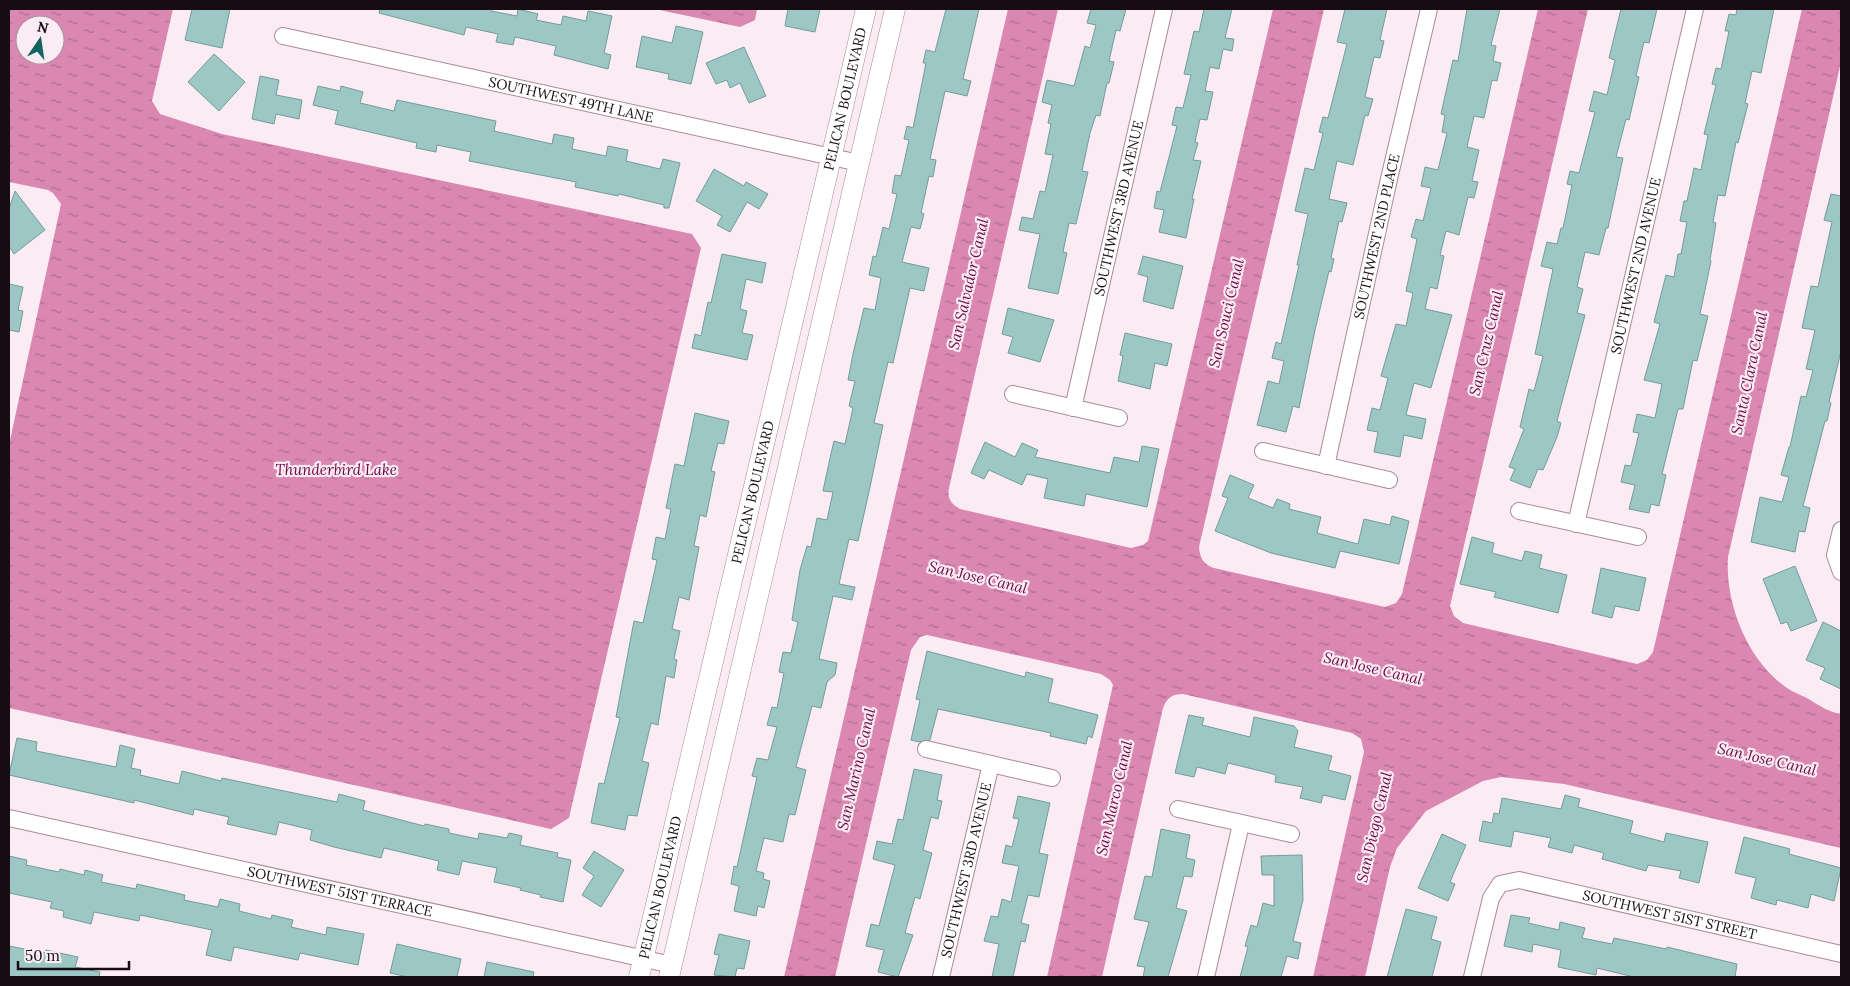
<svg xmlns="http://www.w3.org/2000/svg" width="1850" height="986" viewBox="0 0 1850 986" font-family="Lora,serif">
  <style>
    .water { fill: url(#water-ripples); fill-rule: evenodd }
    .building { fill: #9cc7c4; stroke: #729c9a }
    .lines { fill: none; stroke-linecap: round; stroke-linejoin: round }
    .minor-casing { stroke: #ab8a99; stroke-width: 18 }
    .tertiary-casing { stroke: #ab8a99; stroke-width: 21 }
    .minor { stroke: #fff; stroke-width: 16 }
    .tertiary { stroke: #fff; stroke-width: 20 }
    .labels { text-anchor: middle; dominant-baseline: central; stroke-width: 4.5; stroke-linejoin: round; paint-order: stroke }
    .street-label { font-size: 14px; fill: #170c11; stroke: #fbecf3 }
    .water-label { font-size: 15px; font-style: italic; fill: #6e0849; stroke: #fbecf3 }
  </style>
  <defs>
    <pattern id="water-ripples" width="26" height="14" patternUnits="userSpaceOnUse" patternTransform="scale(1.25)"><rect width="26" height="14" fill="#da87b1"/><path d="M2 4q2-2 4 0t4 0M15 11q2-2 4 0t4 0" fill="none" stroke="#b06d8f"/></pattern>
  </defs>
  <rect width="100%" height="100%" fill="#fbecf3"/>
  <!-- water -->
  <path class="water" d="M9 9H173L152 101 160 114 222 134 692 234 701 248 569 818 551 829 9 708V445L61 204 53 193 48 190 9 182ZM25 25H55V55H25Z
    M655 9H757L755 20 740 27Z
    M1008 9H1058L949 488C947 499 951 504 960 509L1131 548 1143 545 1148 541 1273 9H1324L1199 547C1200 558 1203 564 1214 568L1385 607 1396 603 1402 594 1538 9H1588L1450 606 1454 616 1463 623 1637 664 1647 660 1653 652 1802 9H1841V62L1728 557C1725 602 1746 657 1783 685 1790 691 1799 694 1807 698 1818 705 1829 712 1841 714V848L1564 784 1501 777 1483 781 1426 811 1397 848 1390 867 1365 977H1313L1364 752 1361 739 1352 733 1183 694C1172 694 1167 698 1163 708L1102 977H1047L1113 685 1110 680 1101 674 927 635 920 637 911 650 835 977H784Z"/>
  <!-- building -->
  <path class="building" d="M192 9H230L222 48 185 40Z
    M380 9H492L491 11 517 16 518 9 538 14 536 20 561 25 563 16 586 21 588 11 612 16 604 53 611 55 608 69 554 55 556 46 515 37 513 45 496 42 498 34 466 27 464 35 379 13Z
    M788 9H820L815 32 785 26Z
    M946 9H979L963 79 971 81 967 96 945 91 930 159 936 160 933 177 929 176 921 213 924 214 920 229 911 227 902 262 929 268 924 291 910 288 893 363 888 362 874 423 883 425 870 487 858 541 849 539 839 584 855 587 852 600 833 596 819 659 837 663 835 675 827 682 821 708 812 706 796 767 806 770 795 815 789 814 783 842 764 838 756 871 764 873 763 879 770 881 764 908 758 906 756 916 734 911 739 886 731 884 734 866 737 867 757 777 752 776 757 758 768 760 777 727 767 725 772 707 777 708 784 673 779 672 783 652 791 653 798 622 792 620 800 570 807 546 811 547 817 518 827 520 833 492 823 491 830 458 834 441 845 444 853 408 849 406 855 381 848 380 853 354 864 308 875 310 881 278 869 275 873 256 876 257 883 227 889 229 897 194 892 193 895 175 901 176 909 140 904 139 907 126 913 128 926 63H923L926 50 935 52Z
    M1091 9H1126L1120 31 1116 30 1109 61 1114 62 1109 83H1107L1100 116 1096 115 1090 133 1082 171 1088 172 1076 224 1069 223 1063 252 1067 253 1058 294 1028 288 1040 234 1019 230 1022 217 1033 219 1040 191 1045 192 1053 155 1045 154 1051 124 1048 123 1052 105 1042 102 1047 80 1074 86 1085 46 1090 48 1096 25 1087 23Z
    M1204 9H1232L1225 38 1234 39 1232 51 1223 49 1219 69 1210 67 1205 91 1213 92 1207 120 1200 119 1195 142 1198 143 1193 160 1201 161 1192 199H1194L1186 238 1159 232 1164 210 1154 208 1157 191 1160 192 1177 126 1172 125 1176 107 1183 108 1191 75 1184 74 1194 31 1199 32Z
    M1345 9H1387L1380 40 1384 41 1380 58 1374 57 1365 97 1373 99 1368 116 1365 115 1353 165 1337 161 1329 199 1347 203 1342 222 1339 221 1331 258 1334 259 1331 272 1329 271 1315 330 1299 408 1293 406 1286 432 1257 425 1268 381 1279 384 1284 361 1272 358 1276 342 1281 344 1299 265H1297L1308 214 1295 211 1305 168 1314 170 1323 133 1319 132 1323 117 1328 118 1347 44 1337 42Z
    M1467 9H1500L1491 45 1496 46 1493 61 1501 63 1497 81 1492 80 1484 118 1474 116 1467 147 1479 150 1472 181 1478 182 1474 198 1468 197 1459 235 1446 231 1440 255 1444 256 1437 289 1430 287 1425 309 1452 315 1431 388 1414 383 1406 415 1426 419 1422 439 1404 435 1400 457 1374 452 1378 432 1367 430 1372 408 1380 410 1388 378 1381 376 1396 324 1406 326 1413 293 1406 291 1417 239 1411 237 1416 219 1423 221 1431 188 1421 186 1425 167 1438 170 1447 133 1442 132 1445 115 1441 114 1453 60 1458 61Z
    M1621 9H1657L1649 43 1644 42 1636 76 1639 77 1629 120 1626 119 1616 157 1623 158 1608 228H1606L1599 255 1585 252 1577 287 1583 289 1577 313 1585 315 1557 421 1561 423 1557 437 1543 470 1538 469 1530 488 1510 480 1515 469 1509 467 1524 429 1520 427 1529 389 1534 391 1543 356 1535 354 1553 269 1541 266 1547 242 1557 244 1561 228H1563L1572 185 1567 184 1570 171 1579 173 1595 112 1589 111 1594 91 1607 95 1615 60 1609 58Z
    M1737 9H1774L1761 73 1752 71 1745 103 1748 104 1738 143 1736 142 1725 196 1718 195 1713 222 1716 223 1710 260 1711 261 1700 314 1708 316 1697 361 1693 360 1683 409H1678L1662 474 1666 475 1659 506 1651 504 1649 513 1629 509 1635 485 1621 482 1625 465 1631 466 1639 433 1633 432 1637 414 1655 418 1662 384 1644 380 1660 324 1654 322 1666 275 1674 277 1678 254H1681L1687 222 1680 221 1684 201H1687L1694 168 1701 170 1708 135 1704 134 1716 85 1712 84 1716 68 1721 69 1729 31H1725L1729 14 1736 15Z
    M676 26 703 32 691 84 668 79 669 74 636 67 642 36 672 43Z
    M744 47 766 96 749 103 740 83 730 88 727 80 716 84 706 63Z
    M214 54 245 82 219 111 188 82Z
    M260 76 279 80 276 95 302 100 299 119 276 114 274 124 252 119Z
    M318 86 340 91 341 86 363 92 360 103 394 111 397 100 496 121 494 131 552 144 554 134 574 138 572 149 606 156 608 146 628 150 626 161 660 169 663 159 680 163 669 208H664V205L619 194 618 196 575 187 576 182 469 161 471 152 437 145 436 152 416 148 417 143 335 124 338 111 313 105Z
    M714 169 744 186 746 182 768 194 759 209 747 202 730 232 717 225 722 216 696 201Z
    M15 191 45 230 14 254 9 246V209Z
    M1831 194 1841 196V351L1829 402 1831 403 1827 421H1825L1803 506 1810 508 1805 532 1799 531 1795 552 1751 542 1760 497 1782 502 1789 477 1781 475 1789 447H1790L1801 396 1806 397 1813 370 1806 369 1815 330 1802 328 1811 286 1818 287 1832 222 1824 220Z
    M722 254 766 263 762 283 746 279 740 309 747 311 742 333 753 335 747 360 692 348 695 334 701 336 708 302 711 303Z
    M1143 256 1183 266 1173 309 1143 301 1148 277 1138 274Z
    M9 284 23 287 18 310 23 311 19 332 9 330Z
    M1008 308 1054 320 1040 362 1008 353 1013 337 1002 334Z
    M1125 333 1172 344 1167 366 1155 363 1150 389 1118 381 1123 356 1120 355Z
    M695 413 729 421 724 444 718 443 711 471 715 472 706 517 700 515 694 546 699 547 689 600 679 597 672 629 680 631 674 659 677 660 674 678 666 676 658 725 651 723 642 761 649 763 637 816 628 815 625 830 591 823 599 783 604 784 620 718 616 717 634 621 643 623 657 560 652 559 656 537 665 539 671 509 666 508 675 464 684 466Z
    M985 442 1015 457 1022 443 1038 450 1035 457 1110 473 1114 457 1139 462 1142 446 1159 449 1147 507 1086 494 1084 506 1044 498 1048 479 1027 474 1022 485 989 470 984 479 971 473Z
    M1230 475 1254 485 1248 498 1273 508 1277 499 1290 504 1289 509 1321 517 1317 533 1358 544 1364 519 1390 525 1392 516 1409 521 1399 564 1340 551 1335 568 1271 553 1215 531 1228 498 1222 496Z
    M1472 537 1494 543 1492 553 1522 561 1525 551 1542 555 1539 568 1567 575 1558 613 1494 597 1496 592 1460 584Z
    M1795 566 1817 621 1791 631 1787 622 1781 624 1763 579Z
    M1601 568 1646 578 1639 611 1615 606 1612 618 1592 613Z
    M1823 622 1841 631V689L1820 679 1825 668 1806 660Z
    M927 651 1025 677 1026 672 1053 679 1048 702 1098 715 1092 738 1088 736 1086 744 1050 736 1051 733 938 709 930 740 919 742 911 740 920 700 916 699Z
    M1189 715 1204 718 1202 725 1250 737 1254 717 1294 726 1298 731 1294 747 1332 756 1328 770 1351 776 1345 800 1323 795 1321 803 1300 798 1303 787 1275 782 1276 775 1269 773 1228 763 1225 774 1197 767 1194 777 1175 773Z
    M17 738 37 742 36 751 116 767 120 745 135 749 131 768 141 770 140 775 179 784 182 771 221 781 222 778 337 802 339 794 365 801 363 810 424 826 425 824 449 829V833L478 839 479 833 507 838 509 833 522 836 520 845 558 853 557 857 571 860 563 902 540 897 541 895 520 890 521 888 494 882 497 868 462 861 459 875 437 870 439 861 384 848 381 858 334 847 310 840 312 830 279 822 276 835 227 824 229 817 194 809 193 815 134 800V803L9 775Z
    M914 769 942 775 937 800 942 801 938 819 931 817 923 850 932 853 920 899 915 897 905 933 913 935 898 977 878 972 884 950 866 946 871 924 879 926 895 865 873 859 877 841 892 844 898 819 903 820Z
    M1565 795 1580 799 1578 807 1633 821 1630 833 1664 842 1666 833 1708 842 1699 883 1679 878 1681 871 1648 865 1646 871 1602 859 1604 853 1574 845 1572 853 1548 847 1551 838 1514 831 1511 847 1479 841 1483 821 1492 823 1494 813 1499 814 1502 798 1561 809Z
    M1018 796 1050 803 1039 853 1048 855 1039 897 1028 895 1021 923 1029 925 1025 942 1021 941 1013 977H992L999 944 984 941 991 916 998 917 1002 899 1011 902 1019 866 1002 863 1006 845 1012 847 1019 819 1013 818Z
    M1161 829 1190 835 1186 858 1195 860 1192 877 1184 876 1176 908 1187 911 1168 977H1143L1145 967 1137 966 1149 922 1134 919 1145 876 1152 877Z
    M1442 834 1466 845 1450 882 1455 884 1448 901 1418 888Z
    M1744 837 1790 849 1789 854 1841 868 1834 901 1811 894 1808 908 1777 900 1776 905 1751 898 1756 878 1735 873Z
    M594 851 624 870 601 907 582 895 594 876 583 868Z
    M1302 855 1303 900 1293 941 1301 943 1298 959 1287 956 1281 977H1240L1248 947 1245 946 1251 925 1257 927 1263 903 1274 906V875H1262L1261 856Z
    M9 856 27 860 26 865 59 872 60 869 84 875 85 870 103 875 101 882 136 889 137 884 185 895 184 900 218 907 220 899 240 904 239 911 271 919 272 915 293 920 291 927 326 935 327 927 364 934 358 965 300 953 298 960 234 947 231 961 206 955 212 930 140 915 139 921 94 912 91 924 63 917 64 911 50 908 52 902 9 893Z
    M1406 909 1437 917 1431 939 1441 942 1432 977H1387Z
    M1511 915 1530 918 1528 923 1559 930 1560 922 1585 928 1582 938 1612 944 1614 938 1666 949 1667 947 1737 964 1735 977H1634L1597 968 1596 975 1558 967 1561 950 1533 944 1532 952 1504 946Z
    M719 934 750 941 744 969 737 968 735 977 714 975 719 955 714 954Z
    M397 944 461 959 457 977H408L390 973Z
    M9 946 45 953 46 950 78 957 75 967 100 972 99 977H9Z
    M487 962 534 972 533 977H484Z"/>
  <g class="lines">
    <!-- minor casing -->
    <g class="minor-casing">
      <g id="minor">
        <path id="s1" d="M283 36 859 163"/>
        <path d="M1013 394 1119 418"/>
        <path id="s2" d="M1073 408 1164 9"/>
        <path d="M1263 451 1389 480"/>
        <path id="s3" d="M1326 466 1389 179 1429 9"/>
        <path d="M1519 511 1638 537"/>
        <path id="s4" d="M1576 524 1695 9"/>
        <path d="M1841 530 1835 555 1841 572"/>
        <path d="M926 749 1052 778"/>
        <path d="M1178 809 1291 834"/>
        <path id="s5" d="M9 818 672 965"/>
        <path id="s6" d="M941 977 991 764"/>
        <path d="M1206 977 1241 824"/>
        <path id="s7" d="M1472 977 1491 898 1500 884 1519 880 1841 954"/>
      </g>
    </g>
    <!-- tertiary casing -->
    <g class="tertiary-casing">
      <g id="tertiary">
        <path id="s8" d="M639 977 866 9"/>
        <path d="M669 977 895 9"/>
      </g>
    </g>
    <!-- minor -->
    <use href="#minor" class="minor"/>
    <!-- tertiary -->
    <use href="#tertiary" class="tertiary"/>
  </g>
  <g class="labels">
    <!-- street labels -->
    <g class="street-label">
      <text stroke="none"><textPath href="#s1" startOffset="295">SOUTHWEST 49TH LANE</textPath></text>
      <text stroke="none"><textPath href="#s8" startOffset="902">PELICAN BOULEVARD</textPath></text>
      <text stroke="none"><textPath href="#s2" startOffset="205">SOUTHWEST 3RD AVENUE</textPath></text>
      <text stroke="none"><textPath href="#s3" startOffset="235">SOUTHWEST 2ND PLACE</textPath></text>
      <text stroke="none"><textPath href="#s4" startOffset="265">SOUTHWEST 2ND AVENUE</textPath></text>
      <text stroke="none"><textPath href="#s8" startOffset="498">PELICAN BOULEVARD</textPath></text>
      <text stroke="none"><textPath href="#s6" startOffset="110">SOUTHWEST 3RD AVENUE</textPath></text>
      <text stroke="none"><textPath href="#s8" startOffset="92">PELICAN BOULEVARD</textPath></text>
      <text stroke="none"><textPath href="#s5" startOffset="339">SOUTHWEST 51ST TERRACE</textPath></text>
      <text stroke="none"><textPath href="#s7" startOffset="272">SOUTHWEST 51ST STREET</textPath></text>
    </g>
    <!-- water labels -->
    <g class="water-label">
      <text transform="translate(968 284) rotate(-77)">San Salvador Canal</text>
      <text transform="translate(1226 313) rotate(-77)">San Souci Canal</text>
      <text transform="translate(1486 343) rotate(-77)">San Cruz Canal</text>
      <text transform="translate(1749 373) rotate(-78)">Santa Clara Canal</text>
      <text x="336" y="469">Thunderbird Lake</text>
      <text transform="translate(978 577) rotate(13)">San Jose Canal</text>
      <text transform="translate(1373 668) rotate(13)">San Jose Canal</text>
      <text transform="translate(1767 759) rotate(13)">San Jose Canal</text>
      <text transform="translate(856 769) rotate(-77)">San Marino Canal</text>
      <text transform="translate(1114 798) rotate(-77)">San Marco Canal</text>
      <text transform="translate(1374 827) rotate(-77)">San Diego Canal</text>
    </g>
  </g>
  <!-- border -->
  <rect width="1850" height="986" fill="none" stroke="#170c11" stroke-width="20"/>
  <!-- north arrow -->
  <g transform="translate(40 40) rotate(13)"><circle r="24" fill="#fbecf3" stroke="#a09299"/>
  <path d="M0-4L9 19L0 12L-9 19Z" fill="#146361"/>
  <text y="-8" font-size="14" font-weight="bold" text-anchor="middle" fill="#170c11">N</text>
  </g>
  <!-- scale -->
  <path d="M18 961v8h111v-8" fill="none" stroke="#170c11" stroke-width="2.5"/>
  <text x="25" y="961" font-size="15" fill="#170c11" stroke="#fbecf3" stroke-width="4" paint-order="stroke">50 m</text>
</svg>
